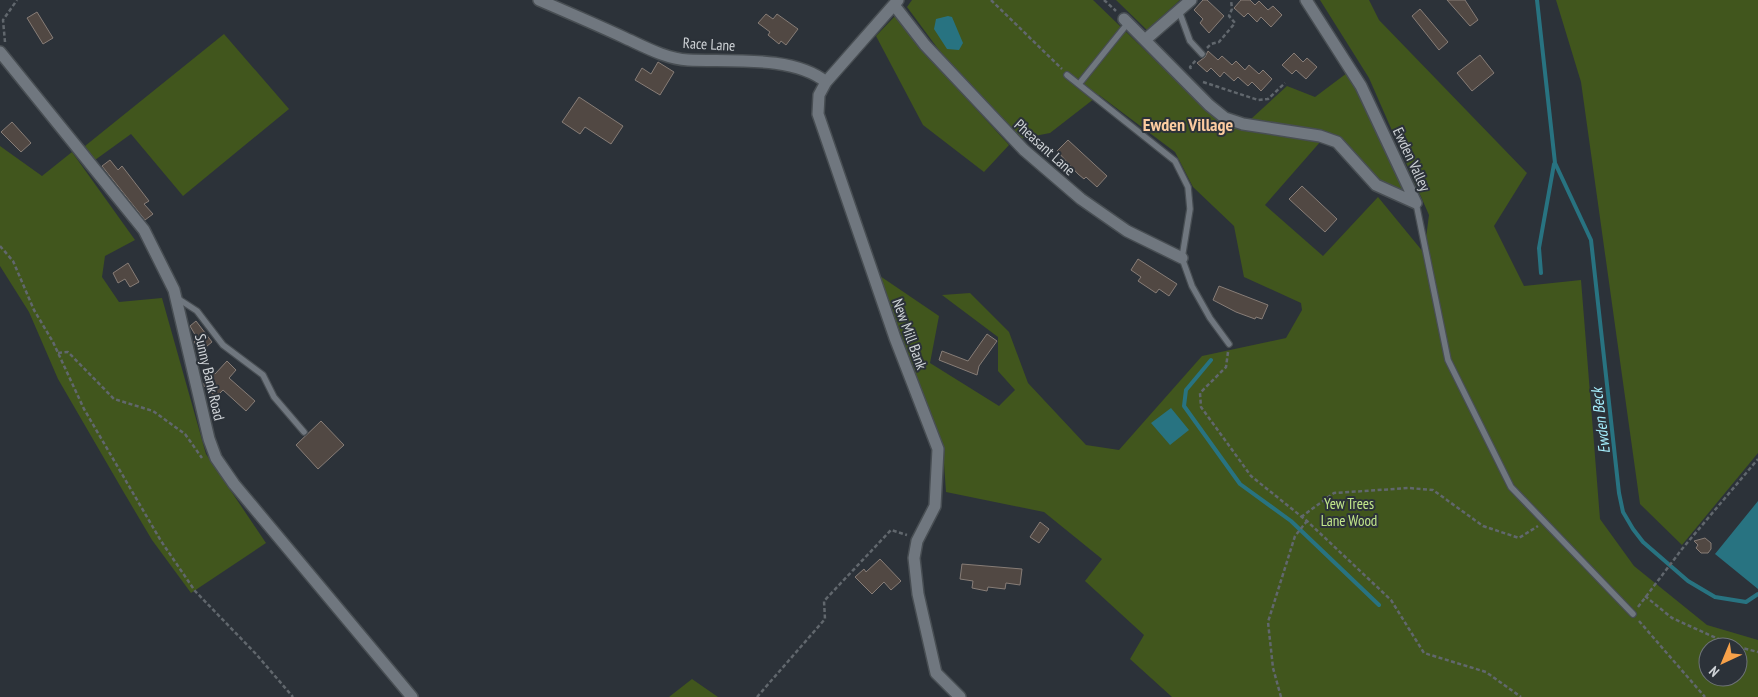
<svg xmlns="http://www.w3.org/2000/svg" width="1758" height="697" viewBox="0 0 1758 697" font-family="'PT Sans Narrow',sans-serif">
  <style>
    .green { fill: #41561d; fill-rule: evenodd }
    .water { fill: #287381 }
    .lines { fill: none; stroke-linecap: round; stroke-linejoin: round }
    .stream { stroke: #287381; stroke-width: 4 }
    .building { fill: #514843; stroke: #877d77 }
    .lane-casing { stroke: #484e53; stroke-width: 8 }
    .street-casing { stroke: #484e53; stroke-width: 14 }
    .path { stroke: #61676d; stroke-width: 2.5; stroke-dasharray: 4 2.5; stroke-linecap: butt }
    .lane { stroke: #70777f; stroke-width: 5.5 }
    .street { stroke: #70777f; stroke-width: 11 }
    .labels { text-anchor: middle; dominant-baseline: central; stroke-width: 4; stroke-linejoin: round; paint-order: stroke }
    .street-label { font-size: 15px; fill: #cfd3d7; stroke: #2c3239 }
    .park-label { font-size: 15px; fill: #c2e78b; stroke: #2c3239 }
    .water-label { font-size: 16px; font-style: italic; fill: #a5edfc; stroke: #2c3239 }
    .quarter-label { font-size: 18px; font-weight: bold; fill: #fdcca0; stroke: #2c3239 }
  </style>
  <rect width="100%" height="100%" fill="#2c3239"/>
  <!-- green -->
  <path class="green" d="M912 0H1093L1205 108 1225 123 1236 128 1321 141 1265 205 1323 256 1378 197 1424 253 1429 215 1369 78 1320 0H1369L1379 20 1527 173 1494 226 1524 286 1581 280 1600 519 1634 566 1707 625 1758 640V697H1172L1130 659 1144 635 1085 581 1102 559 1044 512 946 492 943 449 880 276 939 316 930 363 999 406 1015 390 998 371V337L942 295 970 293 1009 332 1028 383 1086 445 1119 450 1202 356 1286 338 1302 310 1301 303 1244 277 1234 226 1193 187 1175 152 1099 95 1050 133 1019 139 947 61 907 7ZM1708 647H1738V677H1708Z
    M1116 0H1180L1147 30Z
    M1556 0H1758V453L1682 545 1640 504 1581 82Z
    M896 15 914 41 1009 145 984 172 923 125 876 36Z
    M224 34 289 109 183 196 131 134 95 160 85 146Z
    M1347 73 1358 90 1407 194 1378 181 1318 130 1251 119 1287 86 1315 97Z
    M0 146 42 176 72 152 135 240 105 256 102 277 119 302 162 298 206 454 266 543 191 593 152 540 123 491 58 379 29 312 0 266Z
    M692 679 718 697H669Z"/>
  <!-- water -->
  <path class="water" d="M948 16 952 17 963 43 959 50 947 49 934 29 936 19Z
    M1171 408 1189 430 1170 445 1151 423Z
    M1758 501V589L1715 554Z"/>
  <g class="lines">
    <!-- stream -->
    <path class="stream" d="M1537 0 1555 163 1591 240 1619 493 1623 512 1633 529 1643 542 1688 581 1715 597 1746 602 1758 594
      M1541 273 1539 248 1554 164
      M1211 360 1186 390 1184 406 1240 484 1291 521 1379 605"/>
  </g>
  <!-- building -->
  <path class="building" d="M1203 0H1207L1224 16 1209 33 1200 23 1203 19 1194 10Z
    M1241 0H1250L1255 5 1259 1 1268 10 1273 6 1282 15 1271 27 1261 17 1257 22 1248 13 1244 17 1234 8Z
    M1447 0H1465L1478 20 1470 26Z
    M1420 9 1448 42 1439 50 1412 16Z
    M37 12 53 38 43 44 27 18Z
    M766 14 773 19 777 14 798 29 786 45 781 41 779 44 768 35 770 32 758 23Z
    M1208 51 1218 60 1222 56 1232 65 1236 61 1245 70 1249 65 1259 74 1263 70 1272 79 1261 91 1252 82 1248 86 1238 77 1234 81 1224 72 1220 77 1211 68 1207 72 1197 63 1205 57Z
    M1294 53 1303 62 1307 58 1317 67 1306 79 1296 70 1292 74 1282 65Z
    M1480 55 1494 73 1472 91 1457 73Z
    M658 62 674 72 660 95 635 80 642 68 651 74Z
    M579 97 623 126 611 144 585 127 580 134 562 122Z
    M12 122 31 143 21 152 1 132Z
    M1068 140 1107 176 1097 187 1086 177 1084 179 1078 174 1057 151Z
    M110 160 118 170 122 166 149 201 144 204 153 214 145 220 102 166Z
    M1302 186 1337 219 1325 232 1289 199Z
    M1138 259 1177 284 1169 296 1159 289 1156 293 1138 281 1141 277 1131 270Z
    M128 263 139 282 130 287 125 279 118 283 113 273Z
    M1219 286 1268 305 1262 319 1256 317 1255 319 1236 312 1213 300Z
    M196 321 212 342 201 351 194 342 197 338 190 326Z
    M987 334 997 341 979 366 977 375 939 360 942 351 968 361Z
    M227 361 236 370 229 378 255 401 246 411 223 390 216 397 204 386V383L214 372 215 374Z
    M321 421 344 445 318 469 296 445Z
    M1040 522 1049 529 1039 543 1030 537Z
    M1705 538 1711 543V549L1708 553H1701L1696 548 1698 545 1694 541Z
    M880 559 901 581 891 590 884 582 872 594 855 577 864 569 866 572Z
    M962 564 1022 569 1020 585 1006 583 1005 589 988 587 987 591 972 588 973 581 960 579Z"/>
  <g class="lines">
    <!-- lane casing -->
    <g class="lane-casing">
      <path id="lane" d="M1179 11 1190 41 1202 54
        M1067 75 1175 161 1188 187 1190 209 1182 258 1192 286 1210 318 1229 344
        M1079 84 1128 23
        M1416 203 1448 360 1511 487 1633 614
        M177 298 197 311 223 345 263 375 274 397 304 432"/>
    </g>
    <!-- street casing -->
    <g class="street-casing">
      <path id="street" d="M539 0C567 12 595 24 623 37 643 46 666 59 688 60 728 62 793 55 826 82
        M898 0 826 82 819 95 818 114 895 338 938 449 935 506 917 541 914 558 918 594 936 673 960 697
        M894 5 925 45 1024 150 1081 199 1127 231 1182 258
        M1124 19 1209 105 1225 118 1243 124 1320 136 1337 142 1376 185 1416 203 1361 86 1306 0
        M1145 40 1191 0
        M0 52 144 230 174 290 209 439 216 458 234 484 412 697"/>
    </g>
    <!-- path -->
    <path class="path" d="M991 0 1062 69
      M1104 0 1116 11
      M5 42 3 20 17 0
      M1207 48 1211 44 1219 42 1235 23 1229 16 1232 9 1231 0
      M1191 69 1190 67 1196 60
      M1203 82 1258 100 1268 99 1285 83
      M0 246 13 261 34 310 53 342 84 409 161 541 195 591 256 654 293 697
      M1228 352 1226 367 1200 393 1201 407 1251 476 1307 521 1391 600 1424 653 1486 672 1521 697
      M58 353 68 352 114 399 153 411 185 434 202 458
      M1301 517 1334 493 1409 488 1433 490 1483 526 1519 538 1538 526
      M1645 596 1672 618 1736 647
      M1638 607 1682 549 1758 459
      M1639 621 1705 697
      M1738 647 1758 652
      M757 697 825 619 824 601 891 530 907 535
      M1281 697 1273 668 1268 622 1295 536 1307 521"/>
    <!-- lane -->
    <use href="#lane" class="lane"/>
    <!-- street -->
    <use href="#street" class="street"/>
  </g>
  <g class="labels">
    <!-- street labels -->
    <g class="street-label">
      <text transform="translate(709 44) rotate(3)">Race Lane</text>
      <text transform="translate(1045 147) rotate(42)">Pheasant Lane</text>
      <text transform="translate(1412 159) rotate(65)">Ewden Valley</text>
      <text transform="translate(910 334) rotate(70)">New Mill Bank</text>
      <text transform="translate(210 377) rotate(77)">Sunny Bank Road</text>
    </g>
    <!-- park labels -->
    <g class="park-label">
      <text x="1349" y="503">Yew Trees<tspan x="1349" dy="17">Lane Wood</tspan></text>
    </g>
    <!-- water labels -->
    <g class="water-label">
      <text transform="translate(1600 421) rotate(-97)">Ewden Beck</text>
    </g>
    <!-- quarter labels -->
    <g class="quarter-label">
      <text x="1188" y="124">Ewden Village</text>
    </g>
  </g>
  <!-- north arrow -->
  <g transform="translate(1723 662) rotate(224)"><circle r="24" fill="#2c3239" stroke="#6d7278"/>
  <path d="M0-4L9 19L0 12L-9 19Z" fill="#f7a149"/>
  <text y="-8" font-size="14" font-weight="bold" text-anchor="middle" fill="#cfd3d7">N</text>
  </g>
</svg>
